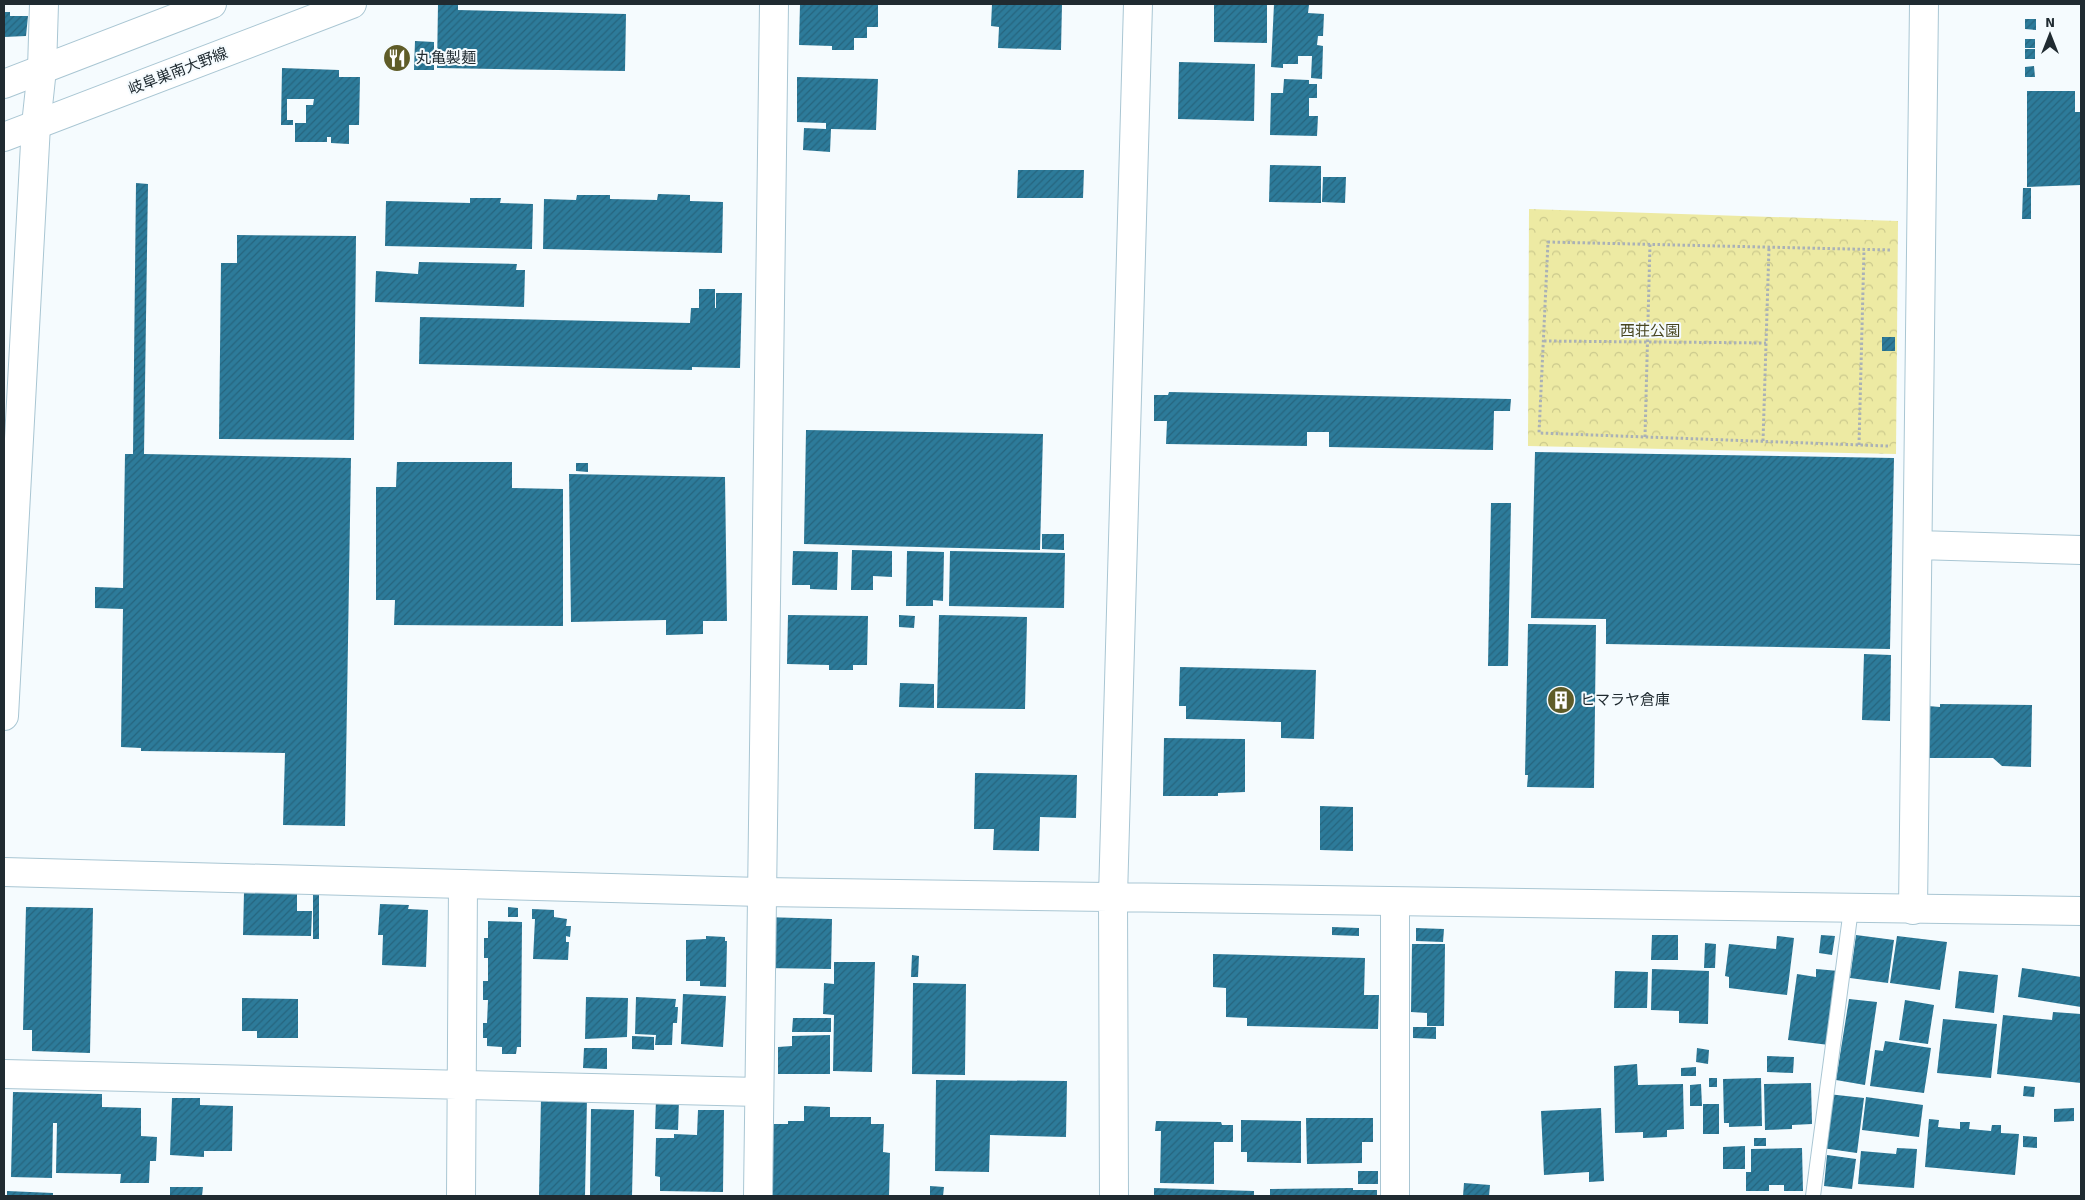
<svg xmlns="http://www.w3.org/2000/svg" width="2085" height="1200" viewBox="0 0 2085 1200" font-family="Signika,'Noto Sans JP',sans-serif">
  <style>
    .park { fill: url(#park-crowns) }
    .building { fill: url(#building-hatch) }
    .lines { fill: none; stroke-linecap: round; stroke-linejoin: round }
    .service-casing { stroke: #a9c6d3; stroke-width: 16 }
    .minor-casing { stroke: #a9c6d3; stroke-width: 30 }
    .tertiary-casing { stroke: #a9c6d3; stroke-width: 30 }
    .secondary-casing { stroke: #a9c6d3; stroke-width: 30 }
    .primary-casing { stroke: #a9c6d3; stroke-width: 30 }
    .path { stroke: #aab1b6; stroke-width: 3; stroke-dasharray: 2.5 2.5; stroke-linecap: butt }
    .service { stroke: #fff; stroke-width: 14 }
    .minor { stroke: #fff; stroke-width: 28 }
    .tertiary { stroke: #fff; stroke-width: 28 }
    .secondary { stroke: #fff; stroke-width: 28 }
    .primary { stroke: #fff; stroke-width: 28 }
    .labels { text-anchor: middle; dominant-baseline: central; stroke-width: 4; stroke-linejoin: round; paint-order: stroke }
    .poi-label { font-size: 15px; fill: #202b31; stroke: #f5fbfe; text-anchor: start }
    .street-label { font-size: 15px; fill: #202b31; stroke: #f5fbfe }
    .park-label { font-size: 15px; fill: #484620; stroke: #f5fbfe }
  </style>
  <defs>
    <pattern id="park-crowns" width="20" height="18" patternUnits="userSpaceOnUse" patternTransform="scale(1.25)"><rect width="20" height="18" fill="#edeaa3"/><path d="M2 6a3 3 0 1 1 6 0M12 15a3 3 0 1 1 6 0" fill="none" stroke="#cbc98d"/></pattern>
    <pattern id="building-hatch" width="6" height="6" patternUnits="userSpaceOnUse" patternTransform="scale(1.25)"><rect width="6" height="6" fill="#2d7b9a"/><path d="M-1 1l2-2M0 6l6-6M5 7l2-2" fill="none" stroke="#26657e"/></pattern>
  </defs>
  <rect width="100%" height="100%" fill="#f5fbfe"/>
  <!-- park -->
  <path class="park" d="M1529 209 1898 221 1896 454 1528 446Z"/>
  <!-- building -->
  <path class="building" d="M438 4H458V10L626 14 625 71 437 68Z
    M800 4H878V27H867V38H854V50H832V46L799 45Z
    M992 4H1062L1061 50 998 48 999 27 991 26Z
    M1214 4H1267V43L1214 42Z
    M1274 4 1309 5 1308 13 1324 14 1323 36H1318L1317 45 1323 46 1322 79 1311 78 1312 56H1298V64H1283V68L1271 67Z
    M4 12H10V16H28L26 36 4 37Z
    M2025 19H2036V30L2025 29Z
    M2025 39H2035V48H2025Z
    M415 41 434 42V70H414Z
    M2025 49H2035V59H2025Z
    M1179 62 1255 64 1254 121 1178 119Z
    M2034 66 2035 77H2025V67Z
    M282 68 339 70V77H360L359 125H349V144L331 143V137H327V142H295V123H306V105H313L314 99H287V120H293V125H281Z
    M797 77 878 79 876 130 831 129 830 152 803 150 804 128 826 129V123L797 122Z
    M1284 79 1309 80V84H1317V98H1309V116H1318L1317 136 1270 135 1271 93H1283Z
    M2027 91H2075V112H2081V185L2027 187Z
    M1270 165 1321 166V203L1269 202Z
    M1018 170H1084L1083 198H1017Z
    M1323 177H1346L1345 203 1322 202Z
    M136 183 148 184 144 454 351 458 345 826 283 825 285 753 141 751V748L121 747 123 609 95 608V587L123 588 125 454H133Z
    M2023 188H2031V219H2022Z
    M658 194 690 195V201L723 202 722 253 543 249 544 199 576 200 577 195H610V199L657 200Z
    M470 198H501L500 203 533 204 532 249 385 246 386 201 470 203Z
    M237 235 356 236 354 440 219 439 221 263H237Z
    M419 262 517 264 516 270H525L524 307 375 302 376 271 418 274Z
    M699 289H715V308H716V293H742L740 368 692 367V370L419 364 420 317 690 323 691 308H699Z
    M1882 337H1895V351H1882Z
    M1169 392 1511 399 1510 411H1494L1493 450 1329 447V432H1307V446L1166 444 1167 421H1154V395H1168Z
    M806 430 1043 434 1040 550 804 544Z
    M1535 452 1894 458 1890 649 1606 644V619L1531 618Z
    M397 462H512V488L563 489V626L394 625 395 600H376V487H396Z
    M576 463H588V472L576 471Z
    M569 474 725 477 727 621H703V634L666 635V620L571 622Z
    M1491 503H1511L1508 666H1488Z
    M1042 534H1064V550L1042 549Z
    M852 550 892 551V577L873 576V590H851Z
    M793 551 838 552 837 590 810 589V585H792Z
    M907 551 944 552 943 601 933 600V606H906Z
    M950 551 1065 553 1064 608 949 606Z
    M788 615 868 616 867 665H853V670H829V665L787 664Z
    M899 615 915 616 914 628 899 627Z
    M939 615 1027 617 1025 709 937 708Z
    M1528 624 1596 625 1594 788 1527 787 1528 775H1525Z
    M1864 654 1891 655 1890 721 1862 720Z
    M1180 667 1316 670 1314 739 1281 738V722L1186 719V706H1179Z
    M900 683 934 684V708L899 707Z
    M1940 704 2032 705 2031 767 2002 766 1993 758H1927L1928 706 1940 707Z
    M1164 738 1245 739V792L1218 793V796H1163Z
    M975 773 1077 775 1076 818 1040 817 1039 851 993 850 994 829H974Z
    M1320 806 1353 807V851L1320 850Z
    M313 890H319V939H313Z
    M244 892 297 893V911H312L311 936 243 935Z
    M380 904 409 905 408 909 428 910 426 967 382 965 383 935H378Z
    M26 907 93 908 90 1053 32 1051V1030H23Z
    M508 907 518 908V917H508Z
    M532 909 554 910V917L567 919 566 926H571L570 937 566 936V942H569L568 960 533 959 535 919H532Z
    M764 917 832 919 831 969 764 968Z
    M488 921 522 922 521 1047H517L516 1054H502V1047L487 1046V1038H483V1023H487L488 1000H483V981H488V958H484V938H488Z
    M1332 927 1359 928V936L1332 935Z
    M1416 928 1444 929 1443 942 1416 941Z
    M1652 935H1678V960H1651Z
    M1821 935 1835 936 1832 955 1819 953Z
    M1856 935 1894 940 1888 983 1850 978Z
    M706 936 725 937V941H727L726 987 700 986V981H686V940L706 939Z
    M1777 936 1794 938 1787 995 1729 988V977L1725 976 1729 944 1776 949Z
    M1897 936 1947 942 1940 990 1890 983Z
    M1705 943 1716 944 1715 968H1704Z
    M1412 944H1445L1444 1026H1427V1013L1411 1012Z
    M1213 954 1365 958 1364 995H1379L1378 1029 1247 1026V1018L1226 1017V988L1213 987Z
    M912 955 919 956 918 977H911Z
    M834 962H875L872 1072 833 1071 834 1015 823 1014 824 983 834 984Z
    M2022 968 2081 977V1007L2018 997Z
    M1652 969 1709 971 1708 1024 1679 1023V1011L1651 1010Z
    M1816 969 1839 971 1829 1045 1788 1040 1797 974 1816 977Z
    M1615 971 1648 972 1647 1008H1614Z
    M1959 971 1998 975 1994 1013 1955 1008Z
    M913 983 966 984 965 1075 912 1074Z
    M683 994 726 996 723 1047 681 1044Z
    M586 997 628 998 627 1037 585 1039Z
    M636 997 676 999 675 1007H678L677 1023H673L672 1045H655L656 1035 635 1034Z
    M242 998 298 999V1038H257V1031H242Z
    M1849 999 1877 1002 1865 1085 1836 1080Z
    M1905 1000 1934 1005 1928 1044 1899 1040Z
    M2053 1012 2081 1014V1083L1997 1074 2003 1015 2052 1020Z
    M793 1018H831V1032H792Z
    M1943 1019 1997 1024 1991 1078 1937 1073Z
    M1413 1027H1436V1039L1413 1038Z
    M830 1035V1074H778V1047L792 1046V1036Z
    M632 1036 654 1037V1050L632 1049Z
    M1885 1041 1931 1048 1924 1093 1870 1086 1875 1050 1883 1051Z
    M584 1048H607V1069L583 1068Z
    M1697 1048 1709 1050 1708 1064 1696 1062Z
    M1767 1056 1794 1057 1793 1073 1767 1072Z
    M1637 1064 1638 1085 1683 1084 1684 1129 1667 1130V1137L1643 1138V1132L1615 1133 1614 1066Z
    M1696 1067V1076H1681V1068Z
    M1709 1078H1717V1087H1709Z
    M1761 1078 1762 1126 1729 1127V1123H1724L1723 1079Z
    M936 1080 1067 1081 1066 1137 990 1135 989 1172 935 1171Z
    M1811 1083 1812 1124 1792 1125V1129L1765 1130 1764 1084Z
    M1701 1084 1702 1106H1690V1085Z
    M2024 1086 2035 1087 2034 1097 2023 1096Z
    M13 1092 102 1094V1107L141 1108V1136L157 1137 156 1161H150L149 1183H120L121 1174 56 1173 57 1123H53L52 1178 11 1177Z
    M1828 1094 1864 1098 1857 1153 1822 1148Z
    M1866 1097 1923 1105 1919 1137 1862 1130Z
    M172 1098H200V1105L233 1106 232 1151H204V1157L170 1155Z
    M541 1098H587L585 1196H539Z
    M656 1099 679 1100 678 1130 655 1129Z
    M1703 1104H1719V1134H1703Z
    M804 1106 830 1107V1117H871V1124H884L883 1152 890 1153 889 1196H771L773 1124H788V1121H804Z
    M1601 1108 1604 1181 1589 1182V1172L1544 1175 1541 1111Z
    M2074 1108V1121L2054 1122V1109Z
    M591 1109 634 1110 632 1196H590Z
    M698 1110H724L723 1192 660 1191V1177L655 1176 656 1138H674V1134L697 1135Z
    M1306 1118H1373V1142H1362V1163L1307 1164Z
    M1929 1119 1939 1120 1938 1127 1960 1129V1122H1970L1969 1129 1991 1131 1992 1125H2001V1133L2019 1134 2015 1175 1925 1167Z
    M1241 1120 1301 1121V1163L1247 1162V1152H1241Z
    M1156 1121 1221 1122 1222 1125H1233V1142H1214V1184L1160 1183 1161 1131H1155Z
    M2023 1136 2037 1137V1148L2023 1147Z
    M1754 1138H1766V1146H1754Z
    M1745 1146V1169H1723V1147Z
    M1802 1148 1803 1191H1784V1185H1769V1191H1746V1172H1751V1149Z
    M1897 1148 1917 1149 1914 1188 1858 1184 1861 1151 1896 1154Z
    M1827 1155 1856 1159 1852 1189 1824 1186Z
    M1358 1171H1378V1184H1358Z
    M1464 1183 1490 1185 1489 1196H1463Z
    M930 1186 944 1187 943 1196 930 1195Z
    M170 1187H203L202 1196H170Z
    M1154 1188 1254 1191V1196H1154Z
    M1353 1188V1190H1377V1196H1270V1189Z
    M7 1191 53 1193V1196H7Z"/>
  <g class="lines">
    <!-- service casing -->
    <g class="service-casing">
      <path id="service" d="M1813 1196 1851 909"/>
    </g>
    <!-- minor casing -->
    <g class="minor-casing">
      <path id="minor" d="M1918 545 2081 550
        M1395 902V1196
        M1913 910 1924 4
        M4 1074 759 1092
        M461 1196 463 884
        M758 1196 774 4"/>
    </g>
    <!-- tertiary casing -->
    <g class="tertiary-casing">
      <path id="tertiary" d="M4 716 36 125
        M4 872 761 892 2081 911
        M1114 1196 1113 897 1138 4"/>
    </g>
    <!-- secondary casing -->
    <g class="secondary-casing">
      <path id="secondary" d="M36 125 42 69 44 4"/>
    </g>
    <!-- primary casing -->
    <g class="primary-casing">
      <path id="primary" d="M4 84 212 4
        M4 137 352 4"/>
    </g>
    <!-- path -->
    <path class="path" d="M1544 341 1766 343
      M1645 437 1650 244
      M1763 441 1769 247
      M1859 445 1864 250
      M1888 446 1539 433 1548 242 1891 250"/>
    <!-- service -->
    <use href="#service" class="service"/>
    <!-- minor -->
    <use href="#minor" class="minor"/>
    <!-- tertiary -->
    <use href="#tertiary" class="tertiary"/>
    <!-- secondary -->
    <use href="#secondary" class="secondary"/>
    <!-- primary -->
    <use href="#primary" class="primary"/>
  </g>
  <!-- icons -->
  <defs>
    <g id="restaurant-disc" transform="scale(1.4375)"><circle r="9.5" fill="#5f5c28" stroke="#f5fbfe"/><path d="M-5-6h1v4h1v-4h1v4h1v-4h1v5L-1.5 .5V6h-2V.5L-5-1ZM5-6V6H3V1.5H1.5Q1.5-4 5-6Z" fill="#fff"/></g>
    <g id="building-disc" transform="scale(1.4375)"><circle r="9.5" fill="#5f5c28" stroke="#f5fbfe"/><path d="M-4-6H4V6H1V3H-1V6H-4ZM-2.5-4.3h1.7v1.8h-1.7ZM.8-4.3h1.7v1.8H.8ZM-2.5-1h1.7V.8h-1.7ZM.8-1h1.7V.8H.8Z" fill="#fff"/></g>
  </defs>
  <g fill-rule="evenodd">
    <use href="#restaurant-disc" x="397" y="58"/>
    <use href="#building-disc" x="1561" y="700"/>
  </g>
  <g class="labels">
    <!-- poi labels -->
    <g class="poi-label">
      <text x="416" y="58">丸亀製麺</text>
      <text x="1580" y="700">ヒマラヤ倉庫</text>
    </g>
    <!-- street labels -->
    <g class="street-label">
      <text transform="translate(178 71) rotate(-21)">岐阜巣南大野線</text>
    </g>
    <!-- park labels -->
    <g class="park-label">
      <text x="1650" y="331">西荘公園</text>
    </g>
  </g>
  <!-- border -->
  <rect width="2085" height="1200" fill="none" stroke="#202b31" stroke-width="10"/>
  <!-- north arrow -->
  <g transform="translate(2050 35)" stroke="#f5fbfe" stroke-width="4" paint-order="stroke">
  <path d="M0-4L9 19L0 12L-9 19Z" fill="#202b31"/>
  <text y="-8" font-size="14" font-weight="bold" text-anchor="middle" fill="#202b31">N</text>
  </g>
</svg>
